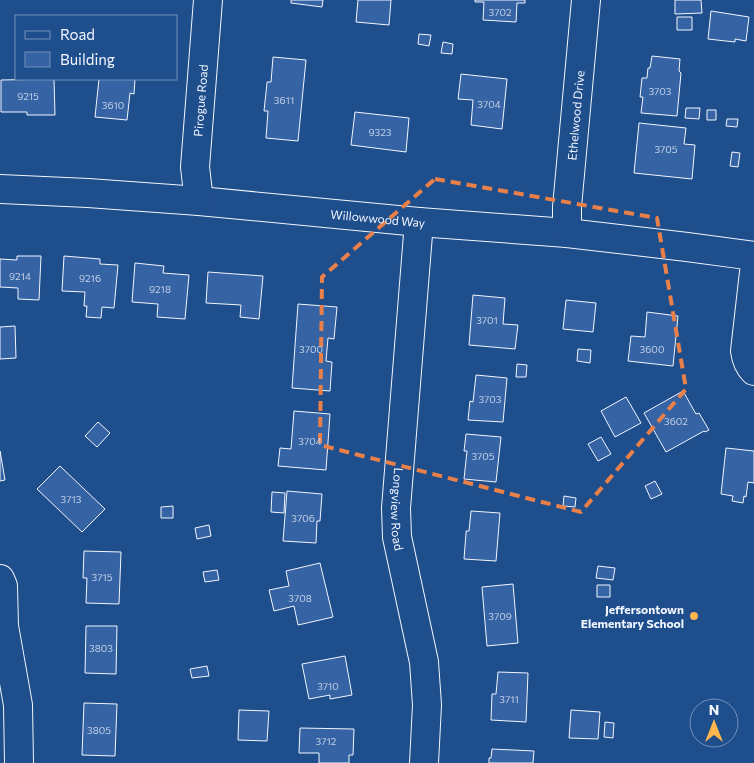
<svg xmlns="http://www.w3.org/2000/svg" width="754" height="763" viewBox="0 0 754 763" font-family="Commissioner,sans-serif">
  <style>
    .building { fill: #3563a3; stroke: #f2f6ff }
    .lines { fill: none; stroke-linecap: round; stroke-linejoin: round }
    .minor-casing { stroke: #f2f6ff; stroke-width: 30 }
    .minor { stroke: #1f4e8c; stroke-width: 28 }
    .marked { fill: none; stroke: #ea8049; stroke-width: 4; stroke-dasharray: 10 6; stroke-linejoin: round }
    .poi-dot { fill: #ffb74d; stroke: #1f4e8c; stroke-width: 2 }
    .labels { text-anchor: middle; dominant-baseline: central; stroke-width: 4; stroke-linejoin: round; paint-order: stroke }
    .number-label { font-size: 10px; fill: #c3d1e8 }
    .street-label { font-size: 12px; fill: #f2f6ff; stroke: #1f4e8c }
    .poi-label { font-size: 12px; font-weight: bold; fill: #f2f6ff; stroke: #1f4e8c; text-anchor: end }
  </style>
  <rect width="100%" height="100%" fill="#1f4e8c"/>
  <!-- building -->
  <path class="building" d="M291 0H323L322 7 291 3Z
    M358 0H391L389 25 356 22Z
    M475 0H525V3H517L516 22 483 20 484 2H475Z
    M675 0H701L702 13 675 14Z
    M711 11 749 17 746 41 735 39V42L708 39Z
    M677 17H692V30H677Z
    M419 34 431 35 429 46 418 44Z
    M443 42 453 44 452 54 441 53Z
    M652 56 680 59 679 71 681 73 677 116 641 113 643 97H640L642 78H647L648 68H650Z
    M273 57 306 60 298 141 266 138 268 111H264L267 83V82H271Z
    M461 74 507 79 502 129 471 125 473 100 458 99Z
    M54 79 55 115H27V112H1V80Z
    M99 79H135L134 94 130 93 127 120 95 117Z
    M686 108H700L699 119 685 118Z
    M707 110H716V120H707Z
    M355 112 409 118 406 152 351 145Z
    M727 119H738L737 127 726 126Z
    M639 123 686 128 684 144 695 145 692 179 634 173Z
    M732 152 740 153 738 167 730 166Z
    M17 256H41L39 300 18 299V288L0 287V259L17 260Z
    M64 256 100 259V264L118 265 114 308 102 307 101 318 86 317 87 306H84L85 292 62 291Z
    M135 263 164 266 163 273 189 275 185 319 157 317 158 304 132 302Z
    M208 272 263 276 259 319 240 317 241 305 206 303Z
    M473 295 505 298 503 324 518 325 515 349 469 345Z
    M566 300 596 303 593 332 563 329Z
    M298 304 337 307 334 339 328 338 326 361 332 362 330 391 292 388Z
    M647 312 678 316 673 366 628 361 631 336 645 337Z
    M15 326 16 358 0 359V327Z
    M578 349 591 350 590 363 577 361Z
    M517 364 527 365 526 377H516Z
    M476 375 507 378 503 422 468 420 470 401 473 402Z
    M683 391 696 414 699 413 709 430 705 432 704 431 666 452 644 413Z
    M626 397 641 423 615 437 601 411Z
    M294 411 330 414 326 470 278 466 280 448 291 449Z
    M98 422 110 433 97 447 85 436Z
    M466 434 501 437 496 482 464 479 467 451H464Z
    M601 437 611 454 598 461 588 444Z
    M726 448 754 451V483L748 482 746 497 744 496 743 503 732 501 733 496 721 494Z
    M0 451 5 480 0 481Z
    M60 466 105 509 82 532 37 489Z
    M655 481 662 494 651 499 645 486Z
    M287 491 322 494 320 521H317L316 543 283 541Z
    M272 492 285 493 284 513 271 512Z
    M564 496 576 498 575 507 563 506Z
    M173 506V518H161V507Z
    M471 511 500 513 496 561 464 559 466 533V531H469Z
    M209 525 211 536 197 539 195 528Z
    M84 551 121 552 119 604 86 603 87 578H83Z
    M320 563 333 617 298 625 294 606 274 611 269 590 289 586 286 571Z
    M598 566 615 568 613 580 596 578Z
    M217 570 219 580 205 582 203 572Z
    M513 584 518 643 487 646 482 587Z
    M597 585H610V597H597Z
    M86 626H117L116 674 85 673Z
    M345 656 352 695 330 699V695L309 699 302 664Z
    M207 666 209 676 192 678 190 669Z
    M498 672 528 673 526 722 491 720 492 694H496Z
    M84 703 117 704 115 756 82 755Z
    M239 710 269 711 267 741 238 740Z
    M571 710 600 712 598 739 569 738Z
    M605 722 614 723 613 738 604 737Z
    M300 728 354 729 353 755H349V763H319V753H299Z
    M492 749 534 751 533 763H489V758H491Z"/>
  <g class="lines">
    <!-- minor casing -->
    <g class="minor-casing">
      <g id="minor">
        <path id="s1" d="M0 189 88 193 199 201 419 222 567 233 687 247 754 256"/>
        <path id="s2" d="M199 201 195 167 208 0"/>
        <path id="s3" d="M419 222 396 508 397 537 424 662 427 705 424 763"/>
        <path id="s4" d="M567 233V207L586 0"/>
        <path d="M754 272 745 351C746 359 748 365 754 371"/>
        <path d="M0 579 3 586 4 626 18 705 19 763"/>
      </g>
    </g>
    <!-- minor -->
    <use href="#minor" class="minor"/>
  </g>
  <!-- marked area -->
  <path class="marked" d="M435 179 657 218 686 389 581 512 320 445 322 277Z"/>
  <!-- markers -->
  <circle class="poi-dot" cx="694" cy="616" r="5"/>
  <g class="labels">
    <!-- number labels -->
    <g class="number-label">
      <text x="500" y="12">3702</text>
      <text x="660" y="91">3703</text>
      <text x="28" y="96">9215</text>
      <text x="284" y="100">3611</text>
      <text x="489" y="104">3704</text>
      <text x="113" y="105">3610</text>
      <text x="380" y="132">9323</text>
      <text x="666" y="149">3705</text>
      <text x="20" y="276">9214</text>
      <text x="90" y="278">9216</text>
      <text x="160" y="289">9218</text>
      <text x="487" y="320">3701</text>
      <text x="311" y="349">3700</text>
      <text x="652" y="349">3600</text>
      <text x="490" y="399">3703</text>
      <text x="676" y="421">3602</text>
      <text x="310" y="441">3704</text>
      <text x="483" y="456">3705</text>
      <text x="71" y="499">3713</text>
      <text x="303" y="518">3706</text>
      <text x="102" y="577">3715</text>
      <text x="300" y="598">3708</text>
      <text x="500" y="616">3709</text>
      <text x="101" y="648">3803</text>
      <text x="328" y="686">3710</text>
      <text x="509" y="699">3711</text>
      <text x="99" y="730">3805</text>
      <text x="326" y="741">3712</text>
    </g>
    <!-- street labels -->
    <g class="street-label">
      <text stroke="none"><textPath href="#s2" startOffset="101">Pirogue Road</textPath></text>
      <text stroke="none"><textPath href="#s4" startOffset="118">Ethelwood Drive</textPath></text>
      <text stroke="none"><textPath href="#s1" startOffset="379">Willowwood Way</textPath></text>
      <text stroke="none"><textPath href="#s3" startOffset="288">Longview Road</textPath></text>
    </g>
    <!-- poi labels -->
    <g class="poi-label">
      <text x="684" y="609">Jeffersontown<tspan x="684" dy="14">Elementary School</tspan></text>
    </g>
  </g>
  <!-- legend -->
  <rect x="15" y="15" width="162" height="65" fill="#1f4e8c" stroke="#7391ba"/>
  <rect x="25" y="31" width="25" height="8" fill="#1f4e8c" stroke="#7391ba"/>
  <text x="60" y="40" font-size="15" fill="#f2f6ff">Road</text>
  <rect x="25" y="52" width="25" height="15" fill="#3563a3" stroke="#7391ba"/>
  <text x="60" y="65" font-size="15" fill="#f2f6ff">Building</text>
  <!-- north arrow -->
  <g transform="translate(714 723)"><circle r="24" fill="#1f4e8c" stroke="#7391ba"/>
  <path d="M0-4L9 19L0 12L-9 19Z" fill="#ffb74d"/>
  <text y="-8" font-size="14" font-weight="bold" text-anchor="middle" fill="#f2f6ff">N</text>
  </g>
</svg>
